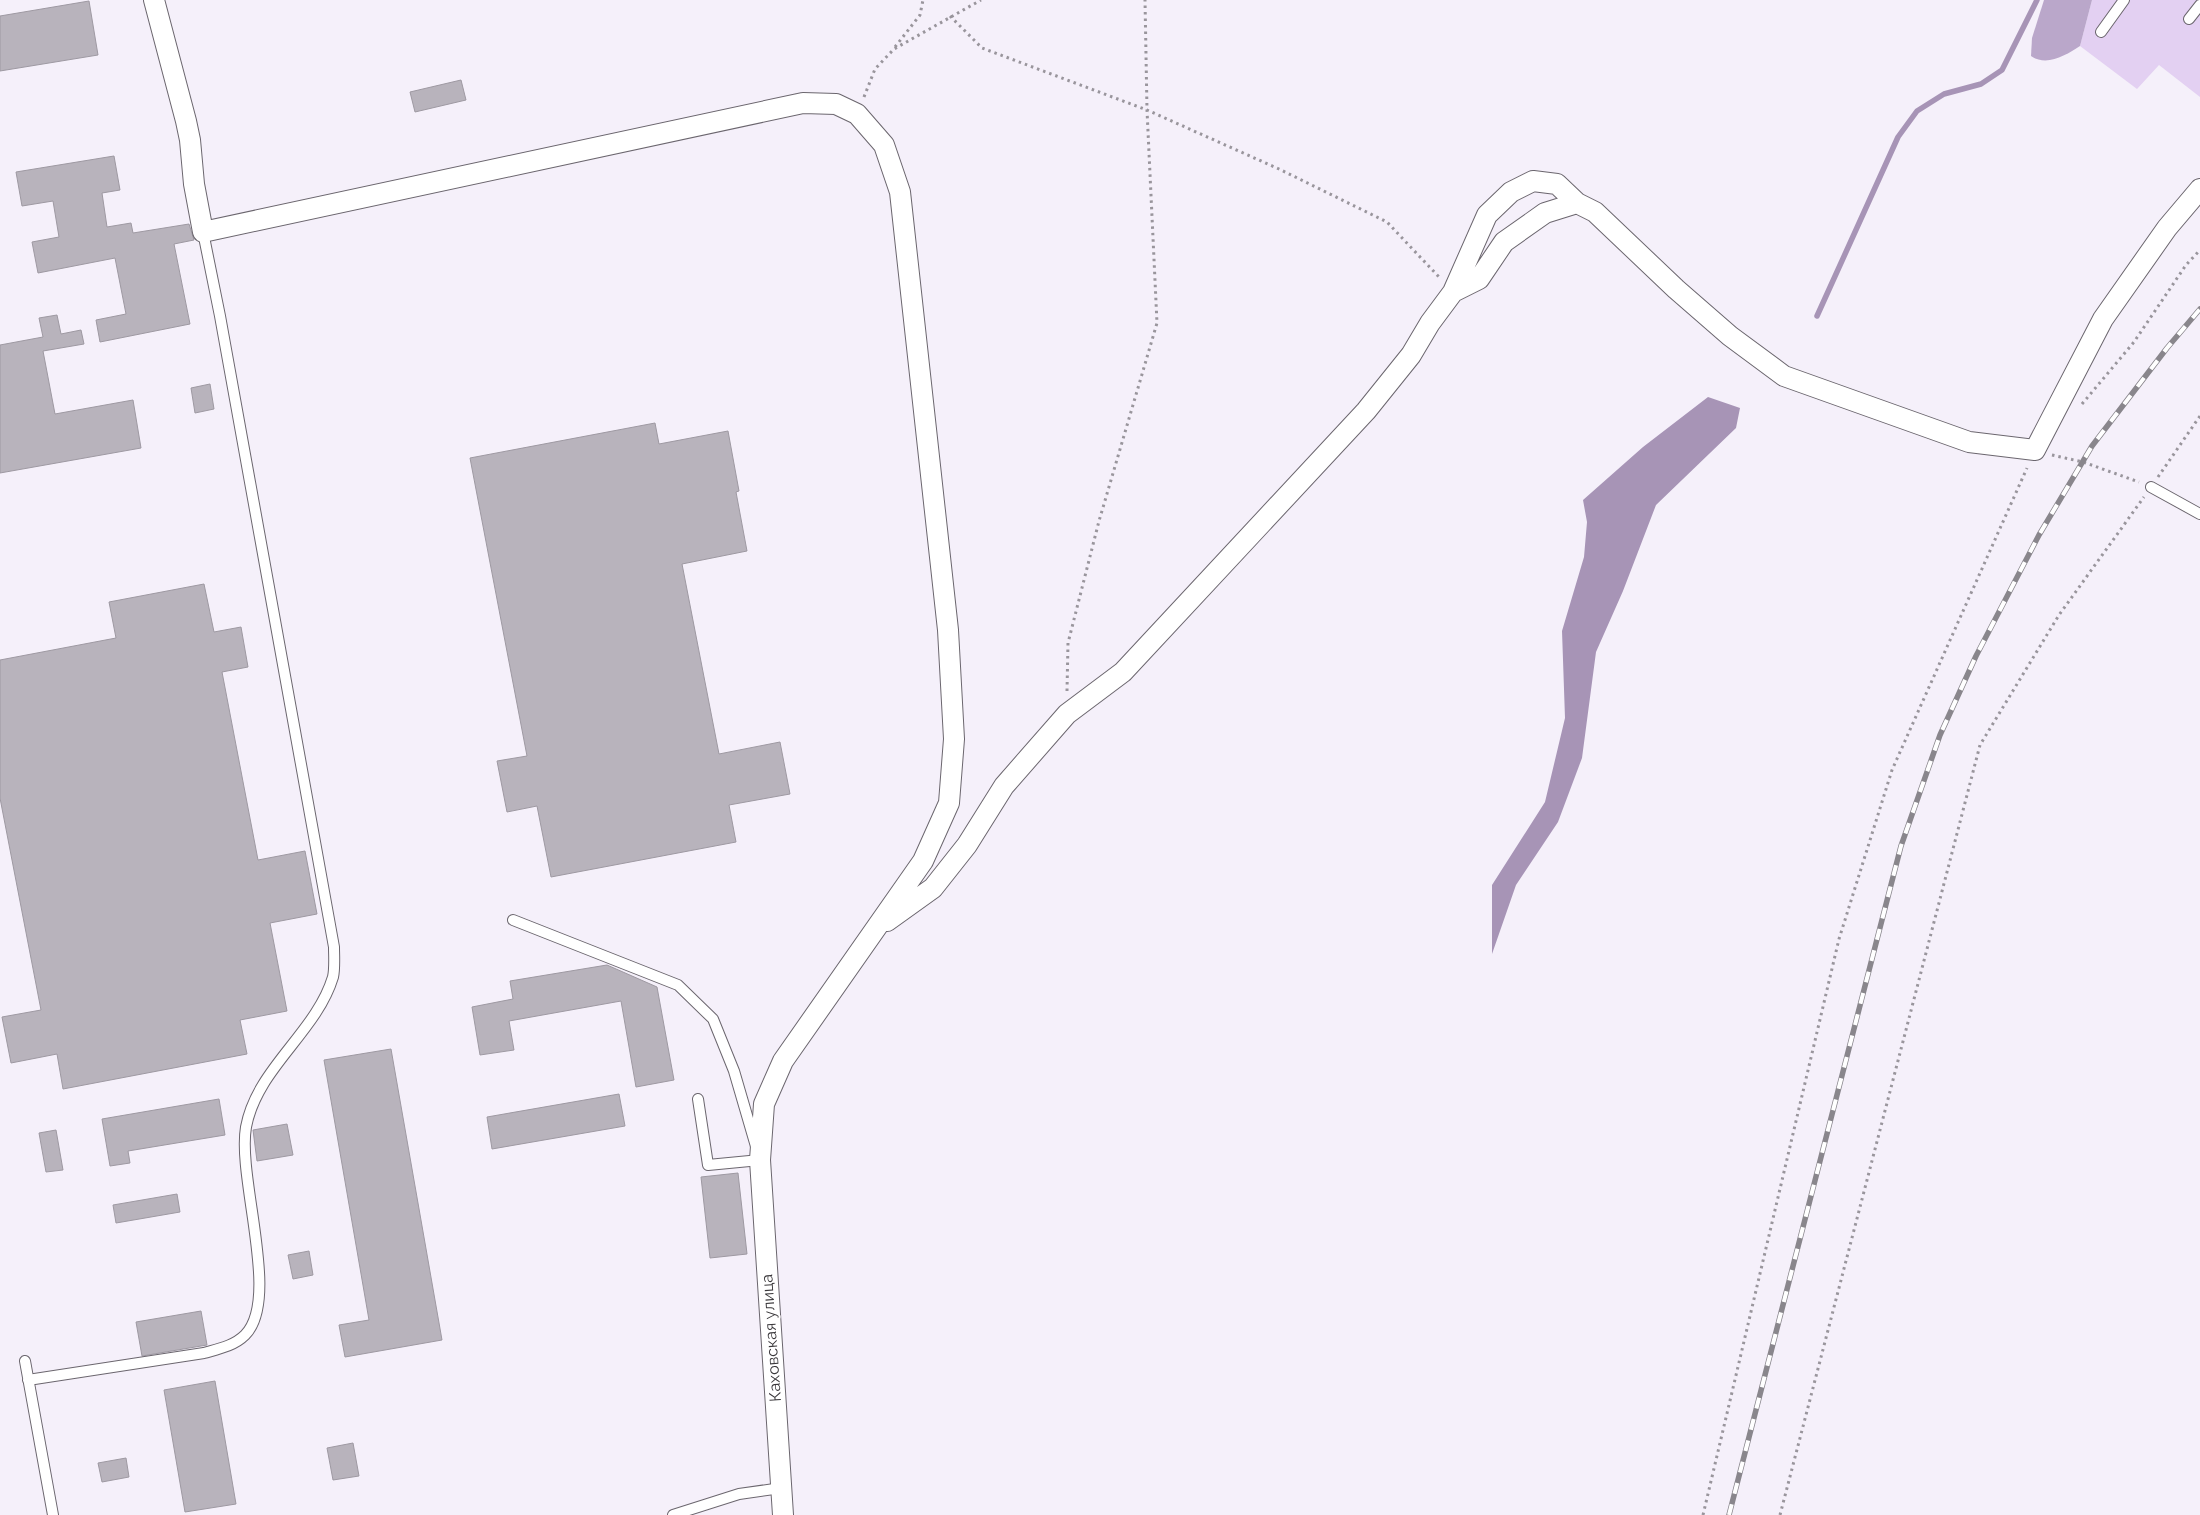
<svg xmlns="http://www.w3.org/2000/svg" width="2200" height="1515" viewBox="0 0 2200 1515" font-family="Raleway,sans-serif">
  <style>
    .green { fill: #e3d0f2 }
    .forest { fill: #baa7ca }
    .water { fill: #a794b6 }
    .lines { fill: none; stroke-linecap: round; stroke-linejoin: round }
    .stream { stroke: #a794b6; stroke-width: 5.5 }
    .building { fill: #b8b3bc; stroke: #9e99a2 }
    .lane-casing { stroke: #6b666e; stroke-width: 12 }
    .street-casing { stroke: #6b666e; stroke-width: 22 }
    .path { stroke: #99959c; stroke-width: 3; stroke-dasharray: 2.5 4; stroke-linecap: butt }
    .lane { stroke: #fff; stroke-width: 10 }
    .street { stroke: #fff; stroke-width: 20 }
    .rail-casing { stroke: #89868c; stroke-width: 5.5 }
    .rail { stroke: #fff; stroke-width: 4; stroke-dasharray: 11; stroke-linecap: butt }
    .labels { text-anchor: middle; dominant-baseline: central; stroke-width: 4; stroke-linejoin: round; paint-order: stroke }
    .street-label { font-size: 16px; fill: #3a383b; stroke: #fff }
  </style>
  <rect width="100%" height="100%" fill="#f5f0fa"/>
  <!-- green -->
  <path class="green" d="M2092 0H2200V97L2159 65 2137 89 2080 46Z"/>
  <!-- forest -->
  <path class="forest" d="M2044 0H2092L2080 46C2066 55 2047 67 2031 56L2032 38Z"/>
  <!-- water -->
  <path class="water" d="M1708 397 1740 408 1736 428 1656 505 1623 591 1596 652 1582 758 1558 822 1516 885 1492 954V885L1545 802 1565 718 1562 631 1584 557 1587 522 1583 500 1643 447Z"/>
  <g class="lines">
    <!-- stream -->
    <path class="stream" d="M1817 316 1898 137 1917 111 1944 94 1981 84 2002 70 2037 0"/>
  </g>
  <!-- building -->
  <path class="building" d="M89 1 98 55 0 71V16Z
    M461 80 466 100 415 112 410 92Z
    M114 156 120 190 102 193 107 227 131 223 133 233 189 224 194 240 174 244 190 324 100 342 96 320 126 314 115 258 38 273 32 242 59 237 53 201 22 206 16 172Z
    M57 315 61 334 81 330 84 344 43 351 55 414 133 400 141 448 0 473V345L43 337 39 318Z
    M210 384 214 409 195 413 191 388Z
    M655 423 659 444 728 431 739 491 736 492 747 551 682 564 719 754 780 742 790 794 729 805 736 842 551 877 537 806 507 812 497 761 527 756 470 458Z
    M204 584 214 632 241 627 248 667 222 672 258 860 305 851 317 914 270 923 287 1011 240 1020 247 1054 63 1089 57 1054 11 1063 2 1017 41 1010 0 798V660L116 638 109 602Z
    M607 965 657 987 674 1080 636 1087 621 1001 509 1021 514 1050 480 1055 472 1007 513 999 510 981Z
    M391 1049 442 1340 345 1357 339 1325 369 1320 324 1060Z
    M619 1094 625 1126 492 1149 487 1117Z
    M219 1099 225 1135 128 1151 130 1163 110 1166 102 1119Z
    M287 1124 293 1155 257 1161 253 1130Z
    M56 1130 63 1170 46 1172 39 1133Z
    M738 1173 747 1254 710 1258 701 1177Z
    M177 1194 180 1212 116 1223 113 1205Z
    M309 1251 313 1275 293 1279 288 1255Z
    M201 1311 207 1345 142 1356 136 1322Z
    M215 1381 236 1504 185 1512 164 1390Z
    M353 1443 359 1476 333 1480 327 1448Z
    M126 1458 129 1477 102 1482 98 1463Z"/>
  <g class="lines">
    <!-- lane casing -->
    <g class="lane-casing">
      <path id="lane" d="M2189 19 2200 5
        M2101 32 2124 0
        M2151 487 2200 514
        M513 920 678 985 713 1019 734 1071 760 1160 708 1165 698 1099
        M25 1361 53 1515
        M28 1380 204 1353C218 1349 234 1346 245 1335 281 1299 237 1179 246 1127 257 1068 316 1033 333 977 335 968 334 956 334 947L220 316 203 232
        M673 1515 739 1494 781 1488"/>
    </g>
    <!-- street casing -->
    <g class="street-casing">
      <path id="street" d="M154 0 186 121 190 140 194 184 203 232 803 103 836 104 857 114 884 145 900 192 948 630 954 739 949 803 923 861 783 1061 764 1104 760 1160 783 1515
        M1453 292 1487 215 1511 192 1533 181 1557 184 1577 203
        M887 921 933 888 967 845 1004 786 1067 714 1123 672 1366 411 1411 355 1430 323 1453 292 1479 279 1504 242 1545 213 1577 203 1595 212 1676 289 1730 336 1784 376 1969 442 2035 450 2103 319 2167 228 2200 189"/>
    </g>
    <!-- path -->
    <path class="path" d="M950 16 982 48 1147 110 1279 169 1387 222 1439 277
      M895 47 920 15 923 0
      M864 97 875 69 894 49 981 0
      M2082 404 2134 342 2186 265 2200 250
      M2052 455 2083 462 2139 482
      M2158 477 2200 416
      M1067 691 1068 643 1099 521 1157 323 1147 110 1145 0
      M1703 1515 1839 939 1892 770 2027 468
      M1780 1515 1980 745 2059 615 2144 497"/>
    <!-- lane -->
    <use href="#lane" class="lane"/>
    <!-- street -->
    <use href="#street" class="street"/>
    <!-- rail casing -->
    <g class="rail-casing">
      <path id="rail" d="M1729 1515 1901 846 1940 735 1976 656 2039 535 2092 446 2167 348 2200 309"/>
    </g>
    <!-- rail -->
    <use href="#rail" class="rail"/>
  </g>
  <g class="labels">
    <!-- street labels -->
    <g class="street-label">
      <text transform="translate(771 1338) rotate(-94)">Каховская улица</text>
    </g>
  </g>
</svg>
